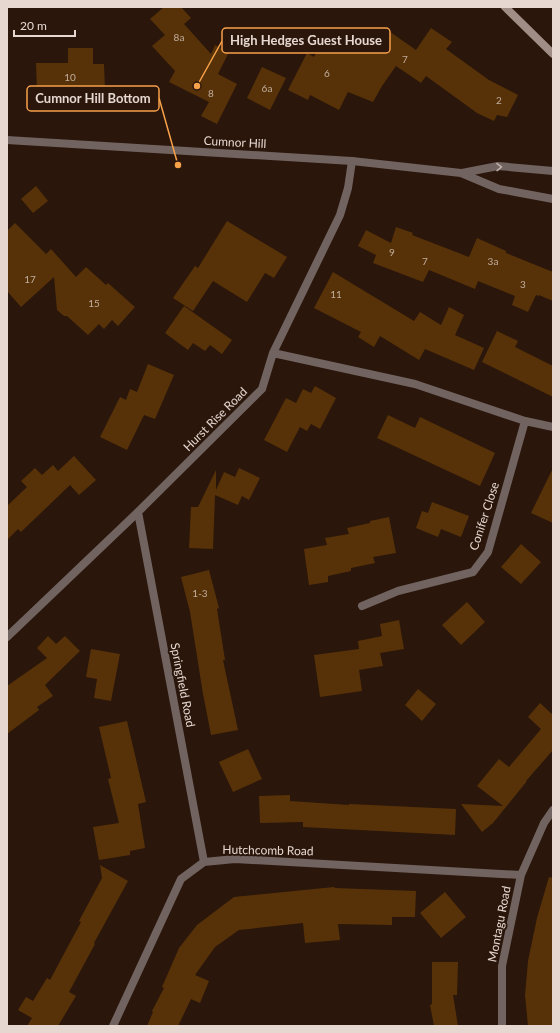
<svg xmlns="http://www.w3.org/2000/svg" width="560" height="1033" viewBox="0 0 560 1033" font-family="Lato,sans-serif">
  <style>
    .building { fill: #573208 }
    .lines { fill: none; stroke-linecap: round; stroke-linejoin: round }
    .minor { stroke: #706360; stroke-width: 8 }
    .tertiary { stroke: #706360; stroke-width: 8 }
    .secondary { stroke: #a08d86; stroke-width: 8 }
    .oneway { stroke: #bdafa9 }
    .labels { text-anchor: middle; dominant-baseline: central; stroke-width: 4; stroke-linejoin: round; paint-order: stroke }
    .number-label { font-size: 10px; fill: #c2ae9e }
    .street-label { font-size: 12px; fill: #e6d8d0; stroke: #2a160b }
    .leader { fill: none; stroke: #f7a14a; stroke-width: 1.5 }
    .callout-dot { fill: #f7a14a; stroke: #2a160b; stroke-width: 1.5 }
    .callout { fill: #2a160b; stroke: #f7a14a; stroke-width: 1.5 }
    .callout-label { font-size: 13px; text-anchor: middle; font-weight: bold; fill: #e6d8d0 }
  </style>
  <rect width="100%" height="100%" fill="#2a160b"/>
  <!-- building -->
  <path class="building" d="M164 7H181L191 18 184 24 211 54 215 45 229 52 218 74 237 84 217 124 201 116 209 102 169 82 175 71 152 46 165 35 150 19Z
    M383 27 416 50 431 28 452 42 446 49 489 80 518 95 507 117 497 115 494 121 477 113 426 76 421 83 396 66 382 86 373 102 348 92 339 110 310 95 308 100 288 90 307 53 314 57 328 28 366 48Z
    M68 48H93V64H104L105 90 37 92 36 63H68Z
    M262 67 286 78 270 110 247 98Z
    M36 186 48 201 33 213 21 199Z
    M227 221 287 257 274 278 265 273 247 302 213 281 193 311 173 298 195 266 198 268Z
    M15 223 46 254 51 249 76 277 86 267 106 285 108 283 135 307 118 326 112 320 104 329 99 324 88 335 67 316H64L57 310 54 277 21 307 7 291V231Z
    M396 227 413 233 412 235 469 257 477 238 506 251V253L553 272V301L539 295V296L536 295 528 312 512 305 515 296 478 281 475 289 429 270 423 282 373 263 376 255 358 246 366 230 391 243Z
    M333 272 414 321 420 312 441 325 449 307 464 315 455 335 484 348 474 370 425 349 419 360 380 336 374 347 358 337 361 332 314 308Z
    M184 306 232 340 222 354 210 345 205 351 193 343 188 350 165 333Z
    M497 331 518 341 515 347 553 366V397L482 362Z
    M148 364 174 375 155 419 144 415 127 450 100 437 120 397 126 400 130 389 137 392Z
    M315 386 336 398 320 429 311 424 307 431 300 427 287 452 264 440 286 398 296 403 303 389 311 393Z
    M388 415 415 428 420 417 495 453 480 486 377 438Z
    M74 456 96 480 79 495 70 485 21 532 18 529 7 540V506L27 487 21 481 35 468 42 475 53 465 58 471Z
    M239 468 260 478 249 500 242 496 238 505 215 495 213 549 189 548 191 507H198L216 470V490L224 472 235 477Z
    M553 468V523L531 513Z
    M432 502 469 516 461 537 441 529 438 537 416 528 422 511 428 513Z
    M389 517 396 553 373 557 375 563 351 568V571L328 576V582L309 585 304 549 327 545 325 538 349 534 347 528 370 523V521Z
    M521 544 541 562 521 584 501 567Z
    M209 570 219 608 217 609 225 660H223L238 730 211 735 203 694 190 612 181 577Z
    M467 602 485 622 461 645 442 625Z
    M399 620 404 649 380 653 383 666 359 670 362 691 320 697 314 655 359 649 358 641 382 636 380 624Z
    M48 636 56 644 65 636 80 651 45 685 53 696 37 707 39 710 7 734V686L47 658 37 648Z
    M91 649 120 654 111 701 94 698 97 679 86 677Z
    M418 689 436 704 422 721 405 705Z
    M540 703 553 715V750L526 781H527L493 823 482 832 461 804 503 806 477 786 499 759 509 767 541 729 528 717Z
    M127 721 146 802 138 804 145 848 130 851V855L99 860 93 827 119 823 108 779 111 778 99 727Z
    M248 749 262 779 233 792 219 762Z
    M290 795V801L349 805V804L456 809 455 835 303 827V822L260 823 259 796Z
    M100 865 128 881 94 943 95 944 69 992 76 996 58 1026H27L32 1018 18 1010 26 997 33 1001 47 978 50 980 81 922 79 921 102 878Z
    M549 877 553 878V1026H528L525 995 528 961 537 918Z
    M334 887 335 888 416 891 415 917H392V925L338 924 340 940 305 943 303 923 239 930 215 947 195 975 209 981 200 1003 191 999 178 1026H147L153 1012 152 1011 164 988 162 987 179 948 197 925 234 897Z
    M445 892 466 917 441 938 420 913Z
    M432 962H458L457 995H453L458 1026H434L430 1005 432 1004Z"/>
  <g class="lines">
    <!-- minor -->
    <path class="minor" d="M273 353 415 384 525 421 553 427
      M138 512 204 862
      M362 606 398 591 473 572 488 552 525 421
      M7 637 138 512 262 389 273 353 340 215 348 188 352 161
      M113 1026 181 879 204 862 235 859 521 875
      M502 1026V966L521 875 544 823 553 810"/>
    <!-- tertiary -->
    <path class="tertiary" d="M7 140 352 161 461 173 499 189 553 199
      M462 173 498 166 553 171"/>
    <!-- secondary -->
    <path class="secondary" d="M505 7 553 54"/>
  </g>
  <!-- one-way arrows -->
  <defs><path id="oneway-chevron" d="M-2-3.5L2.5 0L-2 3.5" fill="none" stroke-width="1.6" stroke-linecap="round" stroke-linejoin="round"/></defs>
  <use class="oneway" href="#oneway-chevron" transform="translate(499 167) rotate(-1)"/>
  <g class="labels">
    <!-- number labels -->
    <g class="number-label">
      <text x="179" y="37">8a</text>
      <text x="405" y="59">7</text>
      <text x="327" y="73">6</text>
      <text x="70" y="77">10</text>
      <text x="267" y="88">6a</text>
      <text x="211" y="93">8</text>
      <text x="499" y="100">2</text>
      <text x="392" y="252">9</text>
      <text x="425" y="261">7</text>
      <text x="493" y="261">3a</text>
      <text x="30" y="279">17</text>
      <text x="523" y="284">3</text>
      <text x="336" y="294">11</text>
      <text x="94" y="303">15</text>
      <text x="200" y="593">1-3</text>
    </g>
    <!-- street labels -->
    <g class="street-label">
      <text transform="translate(235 142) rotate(3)">Cumnor Hill</text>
      <text transform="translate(215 419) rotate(-45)">Hurst Rise Road</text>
      <text transform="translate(484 516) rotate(-72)">Conifer Close</text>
      <text transform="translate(183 685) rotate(79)">Springfield Road</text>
      <text transform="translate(268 850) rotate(1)">Hutchcomb Road</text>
      <text transform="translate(499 924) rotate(-79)">Montagu Road</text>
    </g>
  </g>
  <!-- callouts -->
  <path class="leader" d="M197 86L222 41M178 165L159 98"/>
  <g class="callout-dot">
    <circle cx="197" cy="86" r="4"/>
    <circle cx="178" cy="165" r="4"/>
  </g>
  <g class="callout">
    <rect x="222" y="28" width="168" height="25" rx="4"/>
    <rect x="27" y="86" width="132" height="25" rx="4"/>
  </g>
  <g class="callout-label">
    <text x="306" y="45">High Hedges Guest House</text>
    <text x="93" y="103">Cumnor Hill Bottom</text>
  </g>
  <!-- border -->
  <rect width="560" height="1033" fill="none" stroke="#e6d8d0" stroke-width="16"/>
  <!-- scale -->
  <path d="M14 30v6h61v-6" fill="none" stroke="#e6d8d0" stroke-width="2"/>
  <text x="20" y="30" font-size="12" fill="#e6d8d0" stroke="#2a160b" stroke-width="3" paint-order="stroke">20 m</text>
</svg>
